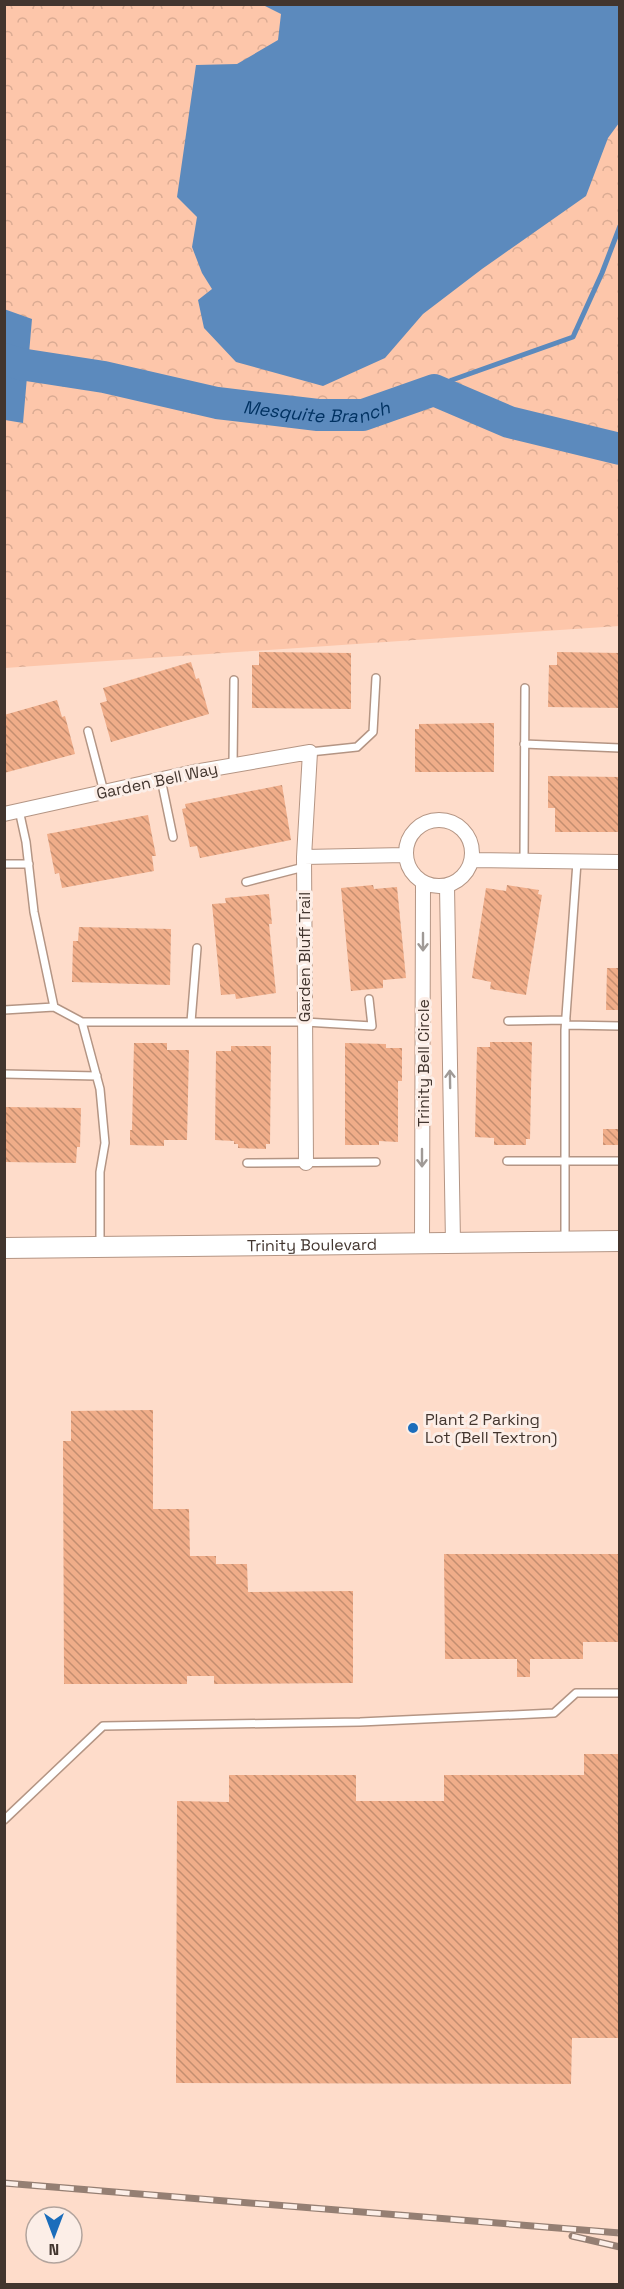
<svg xmlns="http://www.w3.org/2000/svg" width="624" height="2289" viewBox="0 0 624 2289" font-family="'Space Grotesk',sans-serif">
  <style>
    .forest { fill: url(#forest-crowns) }
    .water { fill: #5c8abd }
    .lines { fill: none; stroke-linecap: round; stroke-linejoin: round }
    .stream { stroke: #5c8abd; stroke-width: 5 }
    .river { stroke: #5c8abd; stroke-width: 32 }
    .building { fill: url(#building-back-hatch) }
    .service-casing { stroke: #b49584; stroke-width: 10 }
    .minor-casing { stroke: #b49584; stroke-width: 16 }
    .secondary-casing { stroke: #b49584; stroke-width: 22 }
    .service { stroke: #fff; stroke-width: 7 }
    .minor { stroke: #fff; stroke-width: 14 }
    .secondary { stroke: #fff; stroke-width: 20 }
    .rail-casing { stroke: #957f73; stroke-width: 7 }
    .rail { stroke: #fceee7; stroke-width: 4.5; stroke-dasharray: 14; stroke-linecap: butt }
    .oneway { stroke: #a09a96 }
    .poi-dot { fill: #1b6dbb; stroke: #fceee7; stroke-width: 2 }
    .labels { text-anchor: middle; dominant-baseline: central; stroke-width: 6; stroke-linejoin: round; paint-order: stroke }
    .street-label { font-size: 16px; fill: #42352e; stroke: #fceee7 }
    .poi-label { font-size: 16px; fill: #42352e; stroke: #fceee7; text-anchor: start }
    .water-label { font-size: 18px; font-style: italic; fill: #003262; stroke: #fceee7 }
  </style>
  <defs>
    <pattern id="forest-crowns" width="20" height="18" patternUnits="userSpaceOnUse" patternTransform="scale(1.5)"><rect width="20" height="18" fill="#fdc6aa"/><path d="M2 6a3 3 0 1 1 6 0M12 15a3 3 0 1 1 6 0" fill="none" stroke="#daab93"/></pattern>
    <pattern id="building-back-hatch" width="6" height="6" patternUnits="userSpaceOnUse" patternTransform="scale(1.5)"><rect width="6" height="6" fill="#f0ad89"/><path d="M-1 5l2 2M0 0l6 6M5-1l2 2" fill="none" stroke="#c48e70"/></pattern>
  </defs>
  <rect width="100%" height="100%" fill="#fedcca"/>
  <!-- forest -->
  <path class="forest" d="M5 5H619V626L5 668Z"/>
  <!-- water -->
  <path class="water" d="M263 5H619V123L608 138 586 196 482 269 423 314 385 358 323 386 236 362 204 328 198 300 212 289 202 273 192 247 197 217 177 197 196 65 237 64 278 40 281 14Z
    M4 309 32 319 23 423 5 420Z"/>
  <g class="lines">
    <!-- stream -->
    <path class="stream" d="M434 390 452 380 573 337 602 273 620 226"/>
    <!-- river -->
    <path class="river" id="s1" d="M4 359 20 364 104 377 217 403 318 415H363L434 390 509 422 620 449"/>
  </g>
  <!-- building -->
  <path class="building" d="M259 652 351 653V709L252 708V665H259Z
    M557 652 620 653V708L548 707 549 665H557Z
    M191 662 196 679 199 678 209 714 111 742 100 703 107 701 103 688Z
    M57 700 62 717 65 716 75 754 4 773V715Z
    M494 723V772H415V729H419V724Z
    M548 776 620 777V832H555V808H548Z
    M282 785 291 840 200 858 197 846 190 847 182 809 186 808 185 804Z
    M148 815 156 856H152L154 871 62 888 59 873 55 874 47 834Z
    M373 885 374 889 397 887 406 978 383 980V988L351 991 341 888Z
    M507 885 539 890 538 894 542 895 526 995 490 989 491 982 472 978 486 888 506 891Z
    M269 894 272 924H269L276 993 236 999 235 994 221 995 212 904 226 903 225 898Z
    M79 927 171 929 170 985 72 982 73 941H78Z
    M607 968H620V1010H606Z
    M490 1042H532L530 1139H526V1145H494V1138L475 1137 477 1047H490Z
    M134 1043H167V1050H189L187 1140H164V1146L130 1145V1130H132Z
    M345 1043 386 1044V1048H402V1081H398V1142L379 1141V1145H345Z
    M231 1046H271L270 1144H266V1149L238 1148V1144H234V1141L215 1140 216 1051H231Z
    M4 1107 81 1108 80 1147H77L76 1163 4 1162Z
    M603 1129H620V1145H603Z
    M153 1410V1509H189L190 1556H216V1564H247L248 1592 353 1591V1683L214 1684V1676H187V1684H64L63 1441H71V1411Z
    M444 1554H620V1642H583V1659H530V1677H517V1659H445Z
    M584 1754H620V2038H572L571 2084 176 2083 177 1801 229 1802V1775H356V1801H444V1775H584Z"/>
  <g class="lines">
    <!-- service casing -->
    <g class="service-casing">
      <path id="service" d="M88 731 104 792
        M524 744 620 748
        M310 752 357 747 373 732 376 678
        M233 765 234 680
        M161 779 173 837
        M19 810 26 842 34 912 54 1007
        M524 861 525 688
        M4 864H29
        M246 882 304 867
        M4 1010 54 1007 82 1022H305L372 1026 369 999
        M508 1021 566 1020
        M82 1022 100 1089 105 1143 100 1172V1245
        M191 1022 197 948
        M566 1025 620 1026
        M4 1074 97 1076
        M507 1161H620
        M247 1163 376 1162
        M565 1240V1030L577 862
        M4 1820 103 1726 360 1722 554 1713 576 1693H620"/>
    </g>
    <!-- minor casing -->
    <g class="minor-casing">
      <path id="minor" d="M4 814 194 772 310 752 304 857 306 1163
        M406 853a33 33 0 1 1 66 0a33 33 0 1 1-66 0Z
        M304 857 405 855
        M472 860 620 862
        M447 886 453 1243
        M422 1243 423 884"/>
    </g>
    <!-- secondary casing -->
    <g class="secondary-casing">
      <g id="secondary">
        <path id="s2" d="M4 1248 620 1241"/>
      </g>
    </g>
    <!-- service -->
    <use href="#service" class="service"/>
    <!-- minor -->
    <use href="#minor" class="minor"/>
    <!-- secondary -->
    <use href="#secondary" class="secondary"/>
    <!-- rail casing -->
    <g class="rail-casing">
      <path id="rail" d="M4 2183 620 2233
        M572 2236 620 2247"/>
    </g>
    <!-- rail -->
    <use href="#rail" class="rail"/>
  </g>
  <!-- one-way arrows -->
  <defs><path id="oneway-shaft" d="M-6 0H5M1.5-3L5.5 0L1.5 3" fill="none" stroke-width="1.6" stroke-linecap="round" stroke-linejoin="round" transform="scale(1.5)"/></defs>
  <g class="oneway">
    <use href="#oneway-shaft" transform="translate(423 942) rotate(90)"/>
    <use href="#oneway-shaft" transform="translate(450 1079) rotate(-91)"/>
    <use href="#oneway-shaft" transform="translate(422 1158) rotate(90)"/>
  </g>
  <!-- markers -->
  <circle class="poi-dot" cx="413" cy="1428" r="6"/>
  <g class="labels">
    <!-- street labels -->
    <g class="street-label">
      <text transform="translate(157 781) rotate(-12)">Garden Bell Way</text>
      <text transform="translate(304 957) rotate(-90)">Garden Bluff Trail</text>
      <text transform="translate(423 1063) rotate(-90)">Trinity Bell Circle</text>
      <text stroke="none"><textPath href="#s2" startOffset="308">Trinity Boulevard</textPath></text>
    </g>
    <!-- poi labels -->
    <g class="poi-label">
      <text x="425" y="1419">Plant 2 Parking<tspan x="425" dy="18">Lot (Bell Textron)</tspan></text>
    </g>
    <!-- water labels -->
    <g class="water-label">
      <text stroke="none"><textPath href="#s1" startOffset="318">Mesquite Branch</textPath></text>
    </g>
  </g>
  <!-- border -->
  <rect width="624" height="2289" fill="none" stroke="#42352e" stroke-width="12"/>
  <!-- north arrow -->
  <g transform="translate(54 2235) rotate(180)"><circle r="28" fill="#fceee7" stroke="#b2a49d" stroke-width="1.5"/>
  <path d="M0-4.5L10 22L0 15L-10 22Z" fill="#1b6dbb"/>
  <text y="-9" font-size="16" font-weight="bold" text-anchor="middle" fill="#42352e">N</text>
  </g>
</svg>
